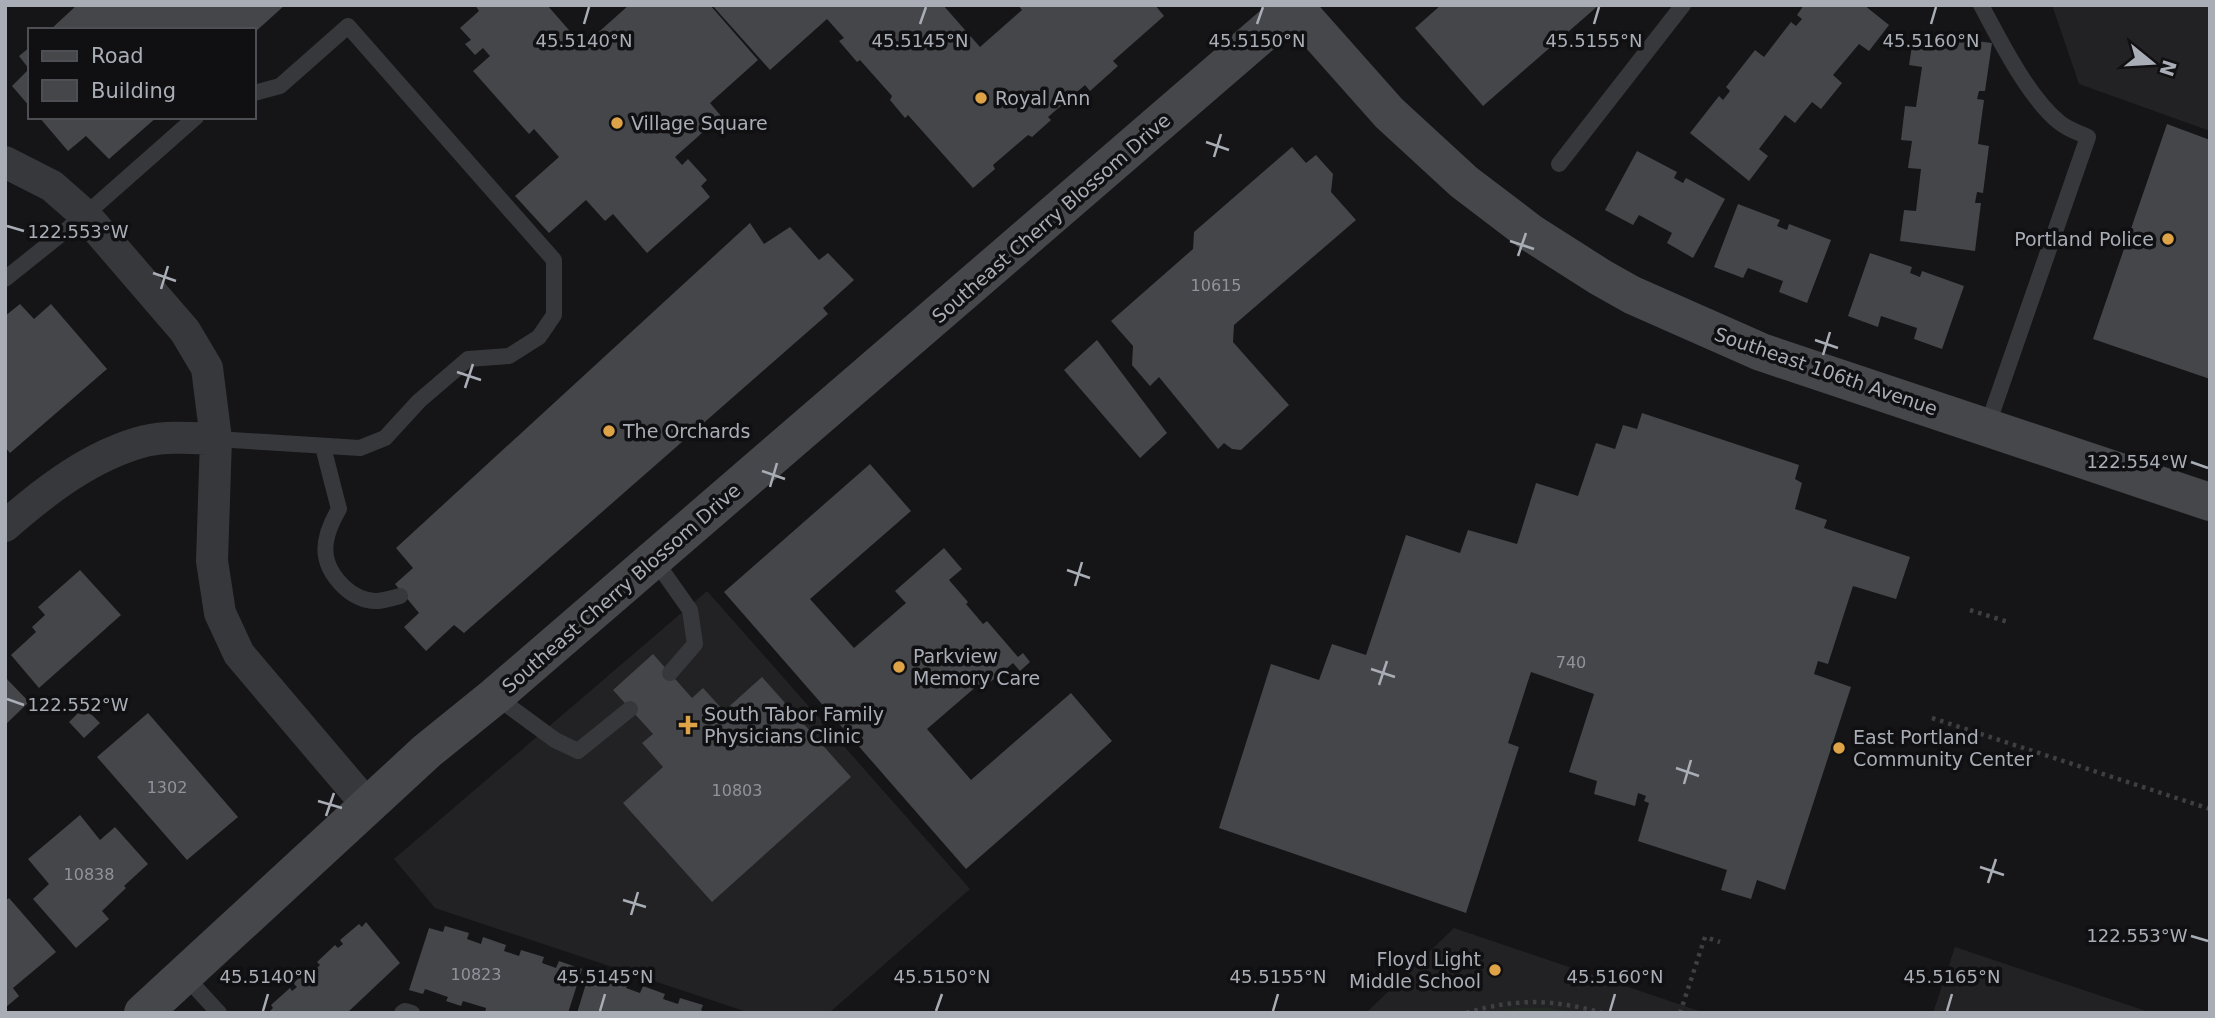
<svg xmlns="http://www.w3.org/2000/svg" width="2215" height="1018" viewBox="0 0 2215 1018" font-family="'DejaVu Sans',sans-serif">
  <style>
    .built { fill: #222224 }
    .green { fill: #222822 }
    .building { fill: #44464a }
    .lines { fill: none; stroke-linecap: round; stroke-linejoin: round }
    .path { stroke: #3d3f42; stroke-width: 4.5; stroke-dasharray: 3.5 5; stroke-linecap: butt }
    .lane { stroke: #37383b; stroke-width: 16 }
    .street { stroke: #37383b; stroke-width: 32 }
    .secondary { stroke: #45474b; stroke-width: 38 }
    .ticks { fill: none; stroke: #a9adb6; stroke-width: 2.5 }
    .poi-dot { fill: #dea247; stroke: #101012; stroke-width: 2.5 }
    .labels { text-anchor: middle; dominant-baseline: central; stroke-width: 7; stroke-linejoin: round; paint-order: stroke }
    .number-label { font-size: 16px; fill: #90939b }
    .poi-label { font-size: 19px; fill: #a9adb6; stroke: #101012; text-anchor: start }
    .street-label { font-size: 19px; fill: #a9adb6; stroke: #101012 }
    .ticks-label { font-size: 18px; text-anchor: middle; fill: #a9adb6; stroke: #101012; stroke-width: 7; stroke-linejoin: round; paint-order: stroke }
  </style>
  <rect width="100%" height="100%" fill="#151517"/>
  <!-- built -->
  <path class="built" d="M2052 5H2210V131L2079 84Z
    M707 591 970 889 829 1013H750L435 908 394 859Z
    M1454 928 1705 1013H1366Z
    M1955 947 2152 1013H1933Z"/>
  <!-- green -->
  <path class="green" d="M1518 1008H1550L1582 1013H1487Z"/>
  <!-- building -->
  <path class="building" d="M77 5H285L254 33V30H50Z
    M475 5H547L583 46 629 5H710L758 60 710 103 721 116 675 157 682 165 688 159 707 180 701 186 710 197 647 253 613 214 605 221 586 200 549 233 515 196 559 157 534 129 529 134 473 71 490 56 483 48 475 55 465 44 471 40 460 28 479 11Z
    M712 5H943L980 47 1022 10 1018 5H1155L1164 16 1113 61 1118 66 1090 91 1085 85 1048 117 1051 120 1032 137 1028 135 993 165 995 169 973 188 908 115 905 118 890 100 892 96 860 60 857 62 839 41 844 38 827 19 770 70Z
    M1441 5H1599L1483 106 1415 28Z
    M1804 5H1864L1889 25 1869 51 1859 44 1833 75 1842 83 1821 109 1812 102 1795 123 1785 115 1759 149 1768 156 1749 181 1690 133 1719 96 1723 100 1730 91 1726 87 1755 50 1764 57 1791 22 1796 26 1802 19 1797 15Z
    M1914 33 1992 43 1985 91H1979L1977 99 1984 100 1978 144 1989 146 1983 193 1977 192 1975 203H1981L1975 251 1900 241 1904 210 1916 211 1921 169 1908 168 1912 141 1901 140 1905 106 1916 107 1922 67 1909 65Z
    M30 47V107L12 86 29 69 19 56Z
    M39 117H157L109 159 86 136 68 151Z
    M2167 124 2210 140V379L2093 339Z
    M1292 147 1306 163 1316 155 1333 174 1331 192 1356 220 1234 325 1233 342 1289 405 1241 450 1232 449 1224 443 1218 449 1159 377 1150 386 1132 365 1133 346 1111 321 1193 249 1194 232Z
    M1637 151 1677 172 1674 178 1683 183 1686 178 1725 199 1693 258 1667 243 1672 233 1639 215 1633 225 1605 210Z
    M1738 204 1780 220 1777 226 1787 230 1789 224 1831 240 1807 303 1779 292 1783 281 1748 268 1743 278 1714 267Z
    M750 223 764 244 790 227 819 260 828 253 854 280 823 308 828 314 464 633 454 625 426 651 404 627 419 613 395 584 413 568 396 548Z
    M1870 253 1912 267 1910 273 1920 277 1922 271 1964 286 1942 349 1914 339 1917 328 1881 316 1878 327 1848 316Z
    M20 304 34 319 51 304 107 369 10 453 5 447V316Z
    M1097 340 1167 433 1140 458 1064 370Z
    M1642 413 1799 465 1795 479 1802 483 1795 509 1827 520 1824 528 1910 557 1896 599 1853 586 1828 664 1818 661 1814 674 1851 687 1785 890 1757 880 1751 899 1721 890 1727 870 1638 841 1649 803 1644 801 1646 796 1638 793 1635 806 1594 794 1597 781 1569 772 1594 694 1531 672 1508 743 1519 747 1466 913 1219 828 1271 664 1319 680 1332 644 1366 655 1406 535 1460 553 1468 530 1517 544 1536 483 1578 496 1596 443 1615 449 1623 425 1637 429Z
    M870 464 911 511 810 599 854 648 906 603 895 591 944 548 962 569 949 580 968 602 966 604 983 624 987 621 1018 657 1023 653 1030 662 1020 671 1013 663 982 689 978 685 927 729 971 780 1071 693 1112 741 966 869 724 592Z
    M80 570 121 615 39 688 11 655 36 632 32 627 45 615 38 607Z
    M653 654 692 698 703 688 724 711 762 677 851 777 712 902 623 803 663 767 642 743 653 734 613 690Z
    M5 677 29 702 5 725Z
    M84 707 100 723 84 738 69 722Z
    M148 713 238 817 187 860 97 757Z
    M80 815 100 840 115 827 148 864 124 886 126 888 102 911 109 919 76 948 33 899 49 884 28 859Z
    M9 898 56 952 13 988 19 996 5 1008V901Z
    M366 922 400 963 347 1013H268L273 1008 271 1005 290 988 292 991 297 987 293 983 313 967 315 970 320 965 317 962 335 945 338 948 343 944 340 940 359 924 362 927Z
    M445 926 469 933 467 939 481 944 483 937 506 945 504 951 519 956 521 950 544 957 542 963 556 968 559 961 582 969 568 1013H485L486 1008 463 1001 461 1006 446 1001 448 997 425 989 423 994 409 990 429 928 443 932Z
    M604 976 628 983 626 988 640 993 643 986 665 994 663 999 678 1004 680 998 703 1005 701 1010 707 1013H577L588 977 602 982Z"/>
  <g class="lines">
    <!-- path -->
    <path class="path" d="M1970 610 2008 622
      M1932 718 2210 809
      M1466 1013C1517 998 1552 999 1603 1013
      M1680 1013 1705 937 1720 942"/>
    <!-- lane -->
    <path class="lane" d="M1981 5C2000 40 2028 97 2059 122 2067 129 2079 133 2088 137L1987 427
      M1559 164 1683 5
      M5 279 85 215 196 117
      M216 439 360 448 385 438 419 401 468 359 509 356 539 337 554 315V260L348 26 280 86 254 93
      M323 447 339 509C322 538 318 562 344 587 352 595 366 602 378 601 385 600 393 598 400 596
      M654 559 690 610 695 644 670 673
      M495 696 555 740 578 751 630 709
      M185 976 219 1013
      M402 1013 405 1011 412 1013"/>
    <!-- street -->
    <path class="street" d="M5 162 52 186 85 215 185 331 207 368 216 439 212 561 220 613 239 654 368 806
      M5 526C45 491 91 455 145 441 167 436 192 438 216 439"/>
    <!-- secondary -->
    <path class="secondary" d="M1293 5 1389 113 1464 182 1531 233 1600 277 1632 295 1761 352 2210 502
      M143 1013 427 751 495 696 1296 5"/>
  </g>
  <!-- ticks -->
  <path class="ticks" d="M584 24 589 7M920 24 926 7M1257 24 1263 7M1594 24 1599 7M1931 24 1936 7M1206 142 1229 150M1214 157 1221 134M7 226 24 231M1510 241 1534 249M1518 256 1526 233M153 273 176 281M161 289 168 266M1815 340 1838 348M1823 355 1830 332M457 372 481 380M465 388 473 364M2191 462 2208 468M762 471 785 479M770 487 777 463M1067 570 1090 578M1075 586 1082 562M1371 669 1395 677M1379 685 1387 661M7 699 24 705M1676 768 1699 776M1684 784 1691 760M318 801 342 808M326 816 334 793M1980 867 2004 875M1988 883 1996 859M623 900 646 907M631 915 638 892M2191 936 2208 941M263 1011 268 994M600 1011 605 994M936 1011 942 994M1273 1011 1278 994M1610 1011 1615 994M1947 1011 1952 994"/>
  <!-- markers -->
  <g class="poi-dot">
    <circle cx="981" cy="98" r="7"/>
    <circle cx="617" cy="123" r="7"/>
    <circle cx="2168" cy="239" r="7"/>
    <circle cx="609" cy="431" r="7"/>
    <circle cx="899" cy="667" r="7"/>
    <path d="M684.5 714.5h7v7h7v7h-7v7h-7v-7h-7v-7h7z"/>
    <circle cx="1839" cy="748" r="7"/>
    <circle cx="1495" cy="970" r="7"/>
  </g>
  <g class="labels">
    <!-- number labels -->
    <g class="number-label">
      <text x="1216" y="285">10615</text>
      <text x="1571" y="662">740</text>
      <text x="167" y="787">1302</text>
      <text x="737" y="790">10803</text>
      <text x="89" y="874">10838</text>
      <text x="476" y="974">10823</text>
    </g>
    <!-- poi labels -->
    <g class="poi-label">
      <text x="995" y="98">Royal Ann</text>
      <text x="631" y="123">Village Square</text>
      <text x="2154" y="239" text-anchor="end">Portland Police</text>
      <text x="623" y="431">The Orchards</text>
      <text x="913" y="656">Parkview<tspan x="913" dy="22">Memory Care</tspan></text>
      <text x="704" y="714">South Tabor Family<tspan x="704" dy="22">Physicians Clinic</tspan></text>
      <text x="1853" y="737">East Portland<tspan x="1853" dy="22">Community Center</tspan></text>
      <text x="1481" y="959" text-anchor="end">Floyd Light<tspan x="1481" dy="22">Middle School</tspan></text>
    </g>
    <!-- street labels -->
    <g class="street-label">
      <text transform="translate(1051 218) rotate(-41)">Southeast Cherry Blossom Drive</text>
      <text transform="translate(1826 371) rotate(19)">Southeast 106th Avenue</text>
      <text transform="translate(621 588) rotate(-41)">Southeast Cherry Blossom Drive</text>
    </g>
  </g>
  <g class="ticks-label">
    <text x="584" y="47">45.5140°N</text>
    <text x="920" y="47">45.5145°N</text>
    <text x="1257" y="47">45.5150°N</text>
    <text x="1594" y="47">45.5155°N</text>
    <text x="1931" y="47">45.5160°N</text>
    <text x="78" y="238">122.553°W</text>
    <text x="2137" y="468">122.554°W</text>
    <text x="78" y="711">122.552°W</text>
    <text x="2137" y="942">122.553°W</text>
    <text x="268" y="983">45.5140°N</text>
    <text x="605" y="983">45.5145°N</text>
    <text x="942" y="983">45.5150°N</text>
    <text x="1278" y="983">45.5155°N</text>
    <text x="1615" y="983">45.5160°N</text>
    <text x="1952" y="983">45.5165°N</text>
  </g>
  <!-- border -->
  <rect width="2215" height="1018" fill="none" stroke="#a9adb6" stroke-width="14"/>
  <!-- legend -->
  <rect x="28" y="28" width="228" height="91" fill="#101012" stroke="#4d4f54" stroke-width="2"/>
  <rect x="42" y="51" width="35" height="10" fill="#45474b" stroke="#4d4f54" stroke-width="2"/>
  <text x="91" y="63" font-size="21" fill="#a9adb6">Road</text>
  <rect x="42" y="80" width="35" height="21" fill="#44464a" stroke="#4d4f54" stroke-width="2"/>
  <text x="91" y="98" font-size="21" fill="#a9adb6">Building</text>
  <!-- north arrow -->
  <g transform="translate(2152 63) rotate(108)" stroke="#101012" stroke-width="5" paint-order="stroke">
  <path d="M0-5L12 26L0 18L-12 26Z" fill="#a9adb6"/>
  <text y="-10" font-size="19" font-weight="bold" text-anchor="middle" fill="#a9adb6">N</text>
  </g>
</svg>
